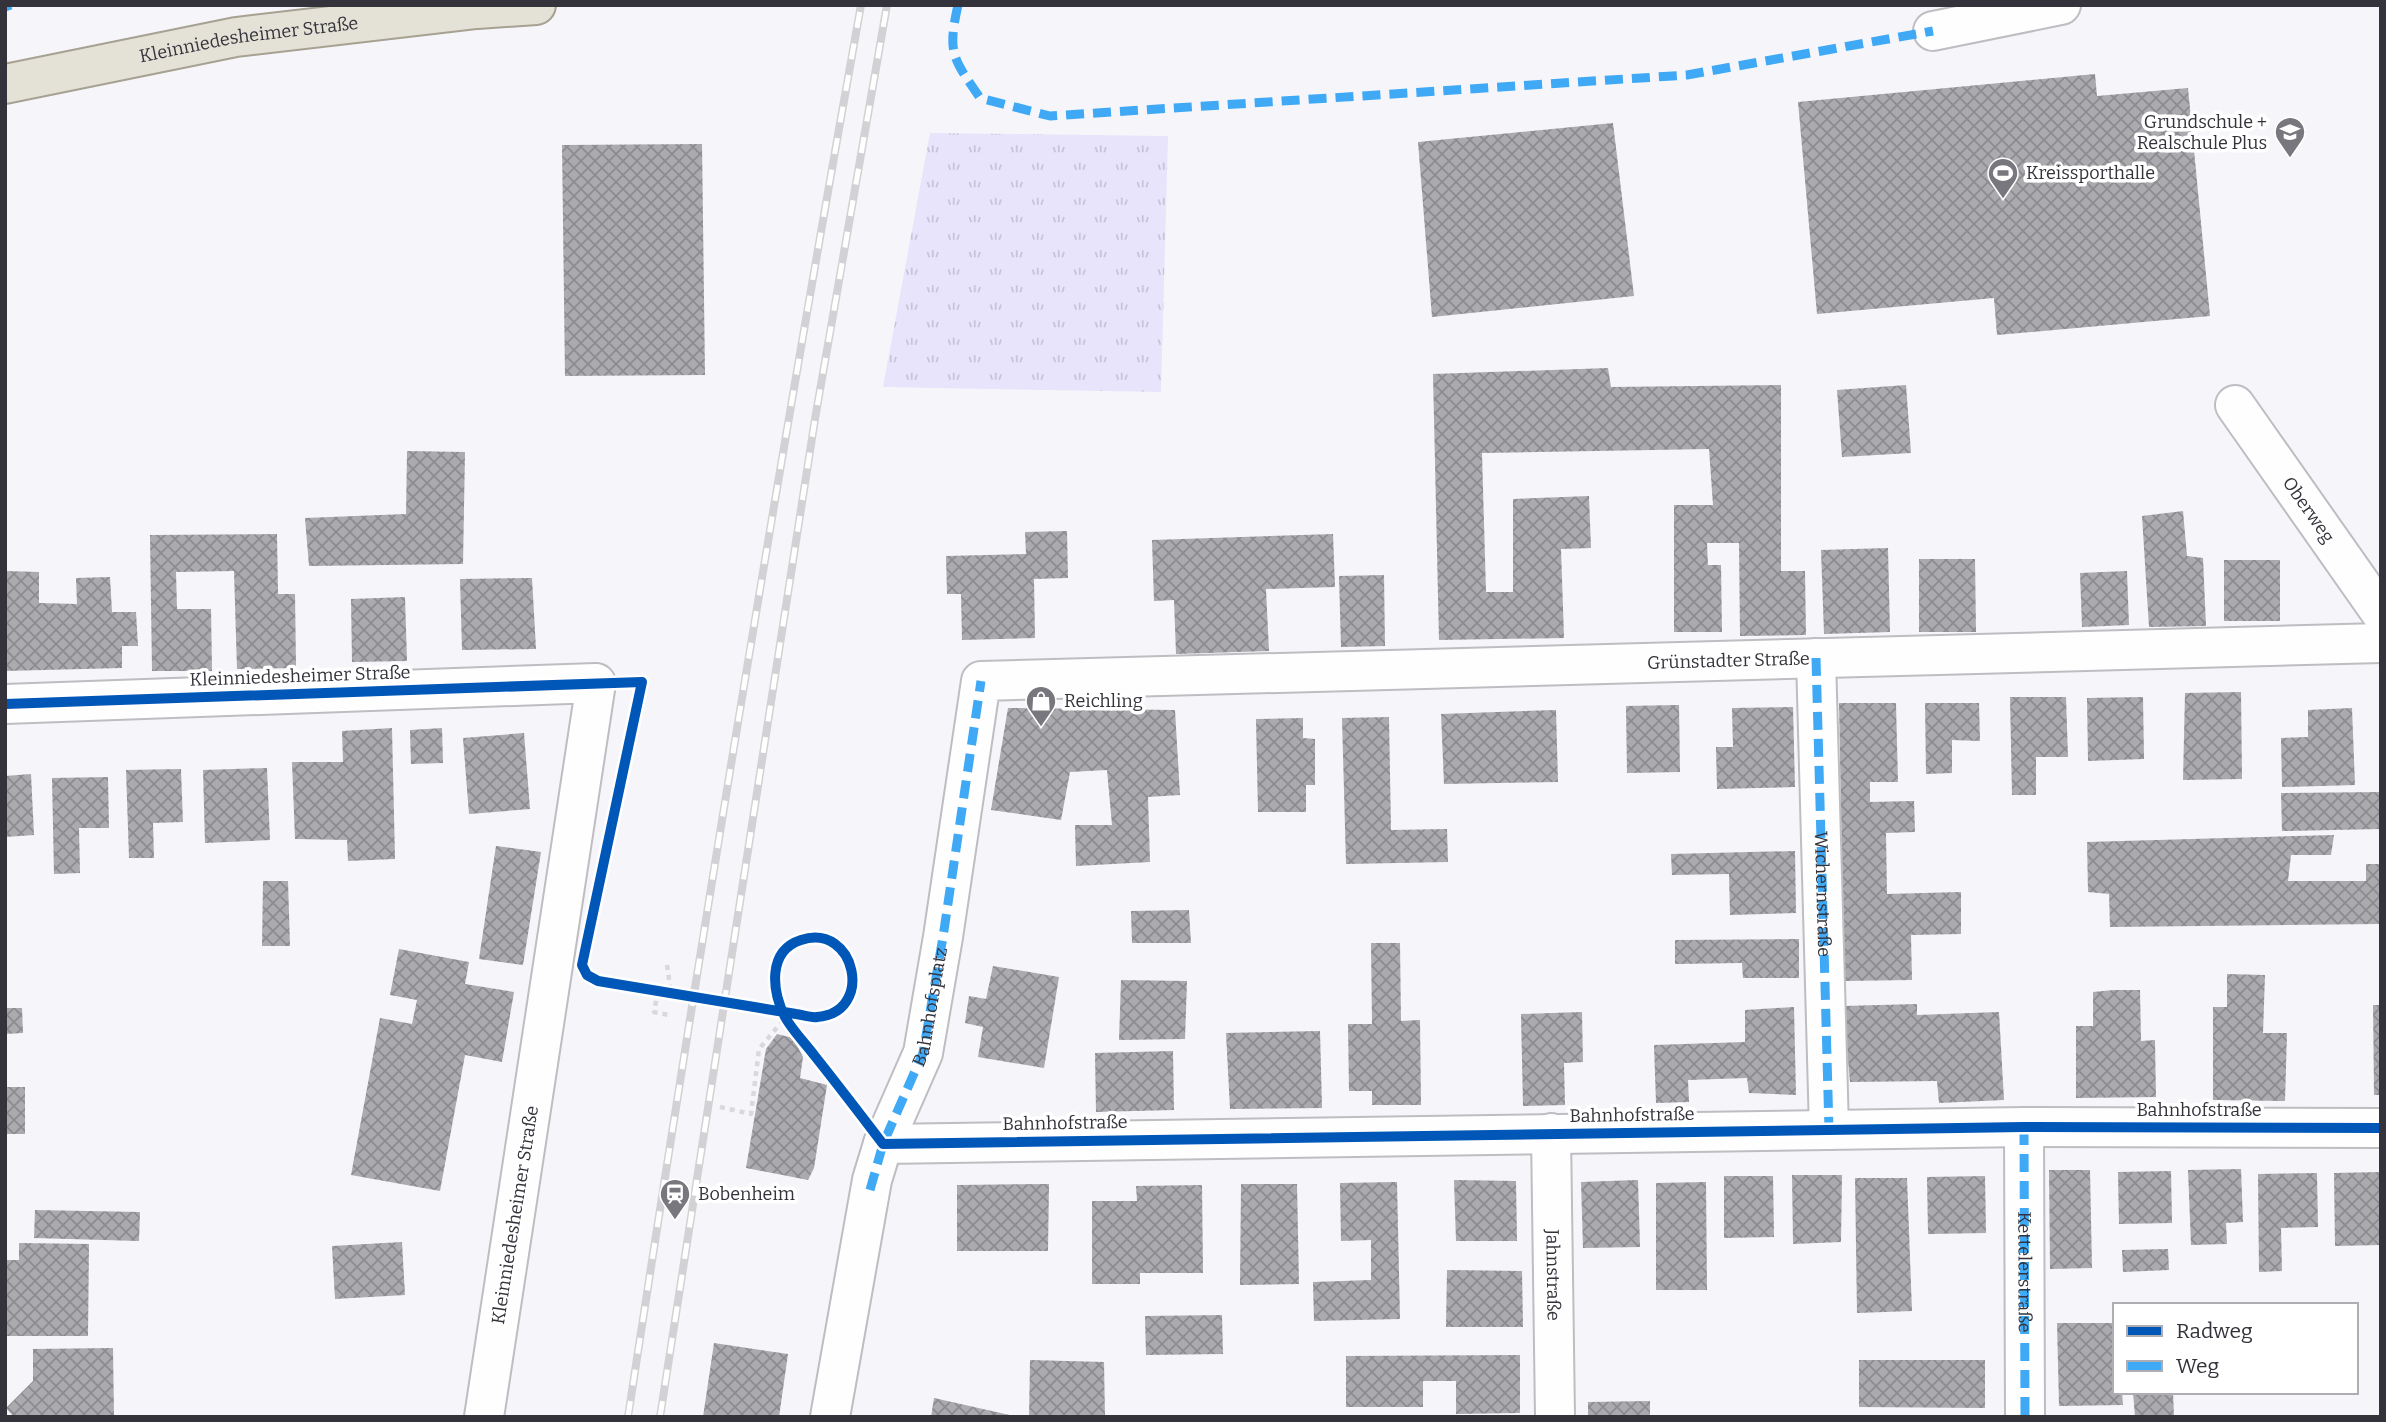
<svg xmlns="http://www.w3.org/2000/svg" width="2386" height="1422" viewBox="0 0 2386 1422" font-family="Bitter,serif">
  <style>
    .grass { fill: url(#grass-tufts) }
    .building { fill: url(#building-cross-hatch) }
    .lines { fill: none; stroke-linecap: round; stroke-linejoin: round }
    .minor-casing { stroke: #bdbdc2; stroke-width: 42 }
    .major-casing { stroke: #a7a192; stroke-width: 42 }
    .path { stroke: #d9d9db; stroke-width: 4.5; stroke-dasharray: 5 5; stroke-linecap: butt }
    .minor { stroke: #fefefe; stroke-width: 38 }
    .major { stroke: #e4e1d7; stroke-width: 38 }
    .rail-casing { stroke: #d2d2d4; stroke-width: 8 }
    .rail { stroke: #fff; stroke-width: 5; stroke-dasharray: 16; stroke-linecap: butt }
    .quiet { stroke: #3fa9f5; stroke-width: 9; stroke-dasharray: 18 9; stroke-linecap: butt }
    .cycleway-casing { stroke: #fff; stroke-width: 15 }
    .cycleway { stroke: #0057b8; stroke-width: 10 }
    .labels { text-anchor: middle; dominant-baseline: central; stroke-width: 7; stroke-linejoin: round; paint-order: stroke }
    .street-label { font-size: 18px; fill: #34333b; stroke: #fff }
    .poi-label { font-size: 18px; fill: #34333b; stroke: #fff; text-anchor: start }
  </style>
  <defs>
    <pattern id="grass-tufts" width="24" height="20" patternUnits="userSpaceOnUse" patternTransform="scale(1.75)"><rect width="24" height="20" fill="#e7e4fb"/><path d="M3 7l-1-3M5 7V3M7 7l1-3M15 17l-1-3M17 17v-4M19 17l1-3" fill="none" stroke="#c7c4d8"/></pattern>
    <pattern id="building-cross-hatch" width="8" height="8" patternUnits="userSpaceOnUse" patternTransform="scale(1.75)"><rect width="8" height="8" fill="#abaaaf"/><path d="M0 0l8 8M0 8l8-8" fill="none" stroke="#8c8b90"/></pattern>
  </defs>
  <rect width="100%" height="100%" fill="#f6f6fa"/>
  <!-- grass -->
  <path class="grass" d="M930 133 1168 136 1161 392 883 387Z"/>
  <!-- building -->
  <path class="building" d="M2095 74 2097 96 2188 88 2210 316 1997 335 1994 298 1817 314 1798 102Z
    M1613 123 1634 296 1432 317 1418 142Z
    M702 144 705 375 565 376 562 145Z
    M1608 368 1611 387 1781 385V571H1805L1806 635 1740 636 1739 543H1707L1708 565H1721L1722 632H1674V505H1713L1709 449 1482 453 1486 592H1513V499L1589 496 1591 548 1561 549 1564 638 1439 640 1433 374Z
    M1906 385 1911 453 1842 457 1837 390Z
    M407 451 465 452 463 564 309 566 305 518 406 514Z
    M2183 511 2187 556 2203 558 2206 626 2149 627 2142 516Z
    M1067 531 1068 578 1034 579 1035 638 962 640 961 594H947L946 556 1026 554 1025 532Z
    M277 534 278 594H295L296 668 237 669 234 571 176 572 177 609H211L212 671H152L150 535Z
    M1333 534 1335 587 1266 589 1269 651 1176 654 1174 600 1154 601 1152 540Z
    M1888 548 1890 632 1824 634 1821 550Z
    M1919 559H1975L1976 632H1919Z
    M2224 560H2280V621H2224Z
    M5 571 39 572V603L77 604 76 578 110 577 112 612H136L138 646H122V668L5 671Z
    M2127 571 2129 625 2082 627 2080 573Z
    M1384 575 1385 646 1341 647 1339 576Z
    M532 578 536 649 462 650 460 579Z
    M405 597 407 661 352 662 351 599Z
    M2241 692 2242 779 2183 780 2185 693Z
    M2010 697H2066L2068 757H2036V795H2012Z
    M2143 697 2144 759 2088 761 2087 698Z
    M1839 703H1896L1898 782H1870V802L1914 801 1915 832 1886 833 1887 894 1961 892V934L1911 935 1912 980 1844 981Z
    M1925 703H1979L1980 741 1952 740V773L1926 774Z
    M1679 705 1680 772 1627 773 1626 706Z
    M1793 707 1795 787 1717 789 1716 747H1733L1732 708Z
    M1008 708 1175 710 1180 795 1148 797 1150 862 1076 866 1075 825H1112L1107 770 1070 772 1061 820 991 810Z
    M2352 708 2355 785 2282 787 2281 738 2308 737V710Z
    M1556 710 1558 782 1444 784 1441 714Z
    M1389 717 1391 830 1447 829 1448 862 1346 864 1342 718Z
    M1303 718V738L1315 739V785H1306V812H1258L1256 719Z
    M392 728 395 859 348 861 347 840 295 839 292 762H343L342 731Z
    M442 728 443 763 411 764 410 730Z
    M524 733 530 809 469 814 463 738Z
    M267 768 270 840 205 843 203 770Z
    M181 769 183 822 153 823 154 858H129L126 770Z
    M31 774 34 835 5 837V776Z
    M108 777 109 828H79L80 873 54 874 52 778Z
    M2381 792V829L2282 831 2281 793Z
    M2334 835 2331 855H2291L2288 881H2366V864H2381V924L2110 927 2109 894 2088 892 2087 842Z
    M496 846 541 852 523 965 479 959Z
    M1795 851 1796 913 1730 915 1729 874 1672 875 1671 854Z
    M263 881H288L290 946H262Z
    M1189 910 1191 943H1132L1131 911Z
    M1799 939V978H1743L1742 963 1675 964V940Z
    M1371 943H1400L1401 1021 1420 1020 1421 1105H1372V1091H1349L1348 1024H1372Z
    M399 949 469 962 465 984 514 992 502 1062 465 1055 440 1191 351 1175 380 1018 412 1024 417 1000 390 995Z
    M993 966 1059 977 1044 1068 978 1057 983 1027 965 1023 969 996 986 999Z
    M2227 974 2265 975 2263 1033H2287L2285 1101 2213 1100V1007H2227Z
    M1121 980 1187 981 1185 1039 1119 1040Z
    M2114 990H2140L2141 1041 2155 1040 2156 1097 2076 1098V1026H2093V992Z
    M1917 1004V1015L1999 1012 2004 1100 1939 1103 1937 1081 1850 1082 1843 1006Z
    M2373 1005H2381V1095H2374Z
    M1794 1007 1796 1095 1749 1093 1747 1078 1688 1080 1689 1102 1656 1103 1654 1045 1745 1042V1010Z
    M5 1008H22L23 1033 5 1034Z
    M1582 1012 1583 1062 1564 1063 1565 1105 1523 1106 1521 1014Z
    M1320 1031 1322 1108 1230 1109 1226 1033Z
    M777 1034 793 1038 803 1057 800 1078 827 1085 814 1168 808 1180 746 1168 766 1049Z
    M1173 1051 1174 1110 1096 1112 1095 1053Z
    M5 1087H25V1134H5Z
    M2241 1169 2243 1222 2226 1223 2227 1244 2191 1245 2188 1170Z
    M2049 1170H2090L2092 1268 2050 1269Z
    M2171 1171 2172 1223 2119 1224 2118 1172Z
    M2381 1172V1245L2335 1246 2334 1173Z
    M2317 1173 2318 1227 2281 1228 2282 1271 2259 1272 2258 1174Z
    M1792 1175H1842L1841 1242 1793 1244Z
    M1724 1176H1773L1774 1237 1724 1238Z
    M1985 1176 1986 1233 1928 1234 1927 1177Z
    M1855 1178H1907L1912 1311 1857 1313Z
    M1454 1180 1516 1181 1517 1241H1456Z
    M1638 1180 1640 1247 1583 1248 1581 1182Z
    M1397 1182 1400 1319 1314 1321 1313 1282 1371 1280V1240L1341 1241 1340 1183Z
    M1706 1182 1707 1290H1656V1183Z
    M1049 1184 1048 1251H957V1185Z
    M1241 1184H1297L1299 1284 1240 1285Z
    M1202 1185 1203 1273H1140V1284H1092V1201H1137L1136 1186Z
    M35 1210 140 1212 139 1241 34 1238Z
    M402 1242 405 1295 335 1299 332 1246Z
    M19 1243 89 1244 88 1336H5V1260H19Z
    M2168 1249 2169 1270 2123 1272 2122 1250Z
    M1447 1270 1522 1271 1523 1327H1446Z
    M1222 1315 1223 1354 1146 1355 1145 1316Z
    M2057 1323H2115V1392H2122L2123 1405 2059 1406Z
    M714 1343 788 1354 779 1417H703Z
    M113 1348 114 1417H14L6 1408 33 1381V1349Z
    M1520 1355V1413L1456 1414V1381H1423V1407H1346V1356Z
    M1030 1360 1104 1362 1105 1417H1029Z
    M1859 1360H1985V1408L1859 1407Z
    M2133 1392H2173L2174 1417H2135Z
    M934 1398 1014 1416V1417H931Z
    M1650 1401V1417H1588V1402Z"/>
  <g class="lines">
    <!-- minor casing -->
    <g class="minor-casing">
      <g id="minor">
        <path d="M1933 31 2061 5"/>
        <path id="s1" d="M2235 405 2381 613"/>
        <path id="s2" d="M1816 658 1829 1130"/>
        <path d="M5 704 596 683 484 1417"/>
        <path id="s3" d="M2024 1127 2025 1417"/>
        <path id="s4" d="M1551 1133 1555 1417"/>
        <path d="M883 1144 2024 1127 2381 1128"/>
        <path id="s5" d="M830 1417 872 1180 883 1144 923 1053 943 937 981 681 2381 643"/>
      </g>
    </g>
    <!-- major casing -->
    <g class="major-casing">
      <g id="major">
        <path id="s6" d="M5 84 236 37 477 9 536 5"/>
      </g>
    </g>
    <!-- path -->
    <path class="path" d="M667 965 672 1000
      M658 991 654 1012 669 1015
      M796 1014C803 1015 811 1018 817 1017 868 1013 861 935 811 938 802 939 794 942 787 948 770 963 773 982 780 1002 792 1036 831 1077 854 1106
      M720 1107 751 1114 759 1049 785 1018"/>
    <!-- minor -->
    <use href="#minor" class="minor"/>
    <!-- major -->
    <use href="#major" class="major"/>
    <!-- rail casing -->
    <g class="rail-casing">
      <path id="rail" d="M628 1417C700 945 777 475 861 5
        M660 1417 815 419 887 5"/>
    </g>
    <!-- rail -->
    <use href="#rail" class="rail"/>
    <!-- quiet -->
    <g class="quiet">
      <path d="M958 5C947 54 953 58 980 98L1050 116 1687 75 1933 31"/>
      <path d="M5 7 11 5"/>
      <path d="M1816 658 1829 1130"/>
      <path d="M2024 1127 2025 1417"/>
      <path id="s7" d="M870 1190 883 1144 923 1053 943 937 981 681"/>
    </g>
    <!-- cycleway casing -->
    <g class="cycleway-casing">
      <path id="cycleway" d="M5 704 642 682 582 965 587 975 598 981 796 1014C803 1015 811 1018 817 1017 875 1013 856 922 801 940 767 951 772 991 785 1017 792 1030 805 1043 814 1055 838 1085 860 1114 883 1144L2024 1127 2381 1128"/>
    </g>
    <!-- cycleway -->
    <use href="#cycleway" class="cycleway"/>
  </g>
  <!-- icons -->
  <defs>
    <g id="school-pin" transform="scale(1.575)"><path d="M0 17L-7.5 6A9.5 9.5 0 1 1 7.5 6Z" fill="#78777e" stroke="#fff"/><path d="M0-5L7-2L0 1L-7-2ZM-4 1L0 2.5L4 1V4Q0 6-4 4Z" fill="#fff"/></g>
    <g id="stadium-pin" transform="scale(1.575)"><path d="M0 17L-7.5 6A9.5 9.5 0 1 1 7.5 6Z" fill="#78777e" stroke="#fff"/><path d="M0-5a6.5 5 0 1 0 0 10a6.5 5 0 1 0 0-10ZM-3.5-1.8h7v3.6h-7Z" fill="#fff"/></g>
    <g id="shop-pin" transform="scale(1.575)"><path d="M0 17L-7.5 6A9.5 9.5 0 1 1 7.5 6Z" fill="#78777e" stroke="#fff"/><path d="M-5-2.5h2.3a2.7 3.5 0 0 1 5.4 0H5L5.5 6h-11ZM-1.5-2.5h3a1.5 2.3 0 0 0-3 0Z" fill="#fff"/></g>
    <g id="station-pin" transform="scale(1.575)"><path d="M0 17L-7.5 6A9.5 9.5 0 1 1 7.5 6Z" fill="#78777e" stroke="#fff"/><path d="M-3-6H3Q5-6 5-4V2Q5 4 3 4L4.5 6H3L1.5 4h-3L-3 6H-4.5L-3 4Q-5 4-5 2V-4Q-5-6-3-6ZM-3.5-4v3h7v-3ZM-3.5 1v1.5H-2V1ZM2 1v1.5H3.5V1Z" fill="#fff"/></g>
  </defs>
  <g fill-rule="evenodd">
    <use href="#school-pin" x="2290" y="132"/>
    <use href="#stadium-pin" x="2003" y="173"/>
    <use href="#shop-pin" x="1041" y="701"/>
    <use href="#station-pin" x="675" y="1194"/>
  </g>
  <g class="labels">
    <!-- street labels -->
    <g class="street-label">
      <text stroke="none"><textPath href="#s6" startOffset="248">Kleinniedesheimer Straße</textPath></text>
      <text stroke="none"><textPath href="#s1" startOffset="128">Oberweg</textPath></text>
      <text stroke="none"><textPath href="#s5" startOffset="1502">Grünstadter Straße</textPath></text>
      <text transform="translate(300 676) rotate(-2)">Kleinniedesheimer Straße</text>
      <text stroke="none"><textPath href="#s2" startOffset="236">Wichernstraße</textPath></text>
      <text stroke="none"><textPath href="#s7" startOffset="194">Bahnhofsplatz</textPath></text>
      <text x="2199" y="1110">Bahnhofstraße</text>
      <text transform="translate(1632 1115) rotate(-1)">Bahnhofstraße</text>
      <text transform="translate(1065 1123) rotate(-1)">Bahnhofstraße</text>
      <text transform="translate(515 1215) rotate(-81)">Kleinniedesheimer Straße</text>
      <text stroke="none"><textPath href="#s3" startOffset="145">Kettelerstraße</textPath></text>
      <text stroke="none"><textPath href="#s4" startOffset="142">Jahnstraße</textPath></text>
    </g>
    <!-- poi labels -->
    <g class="poi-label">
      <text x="2267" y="122" text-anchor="end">Grundschule +<tspan x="2267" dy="21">Realschule Plus</tspan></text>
      <text x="2026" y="173">Kreissporthalle</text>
      <text x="1064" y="701">Reichling</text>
      <text x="698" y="1194">Bobenheim</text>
    </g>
  </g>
  <!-- border -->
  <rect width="2386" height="1422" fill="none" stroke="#34333b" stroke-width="14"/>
  <!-- legend -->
  <rect x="2113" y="1303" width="245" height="91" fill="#ffffff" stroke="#aeadb1" stroke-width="2"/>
  <rect x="2127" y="1326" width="35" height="10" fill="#0057b8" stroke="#aeadb1" stroke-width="2"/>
  <text x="2176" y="1338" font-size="21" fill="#34333b">Radweg</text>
  <rect x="2127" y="1361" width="35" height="10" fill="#3fa9f5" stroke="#aeadb1" stroke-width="2"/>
  <text x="2176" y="1373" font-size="21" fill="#34333b">Weg</text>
</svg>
